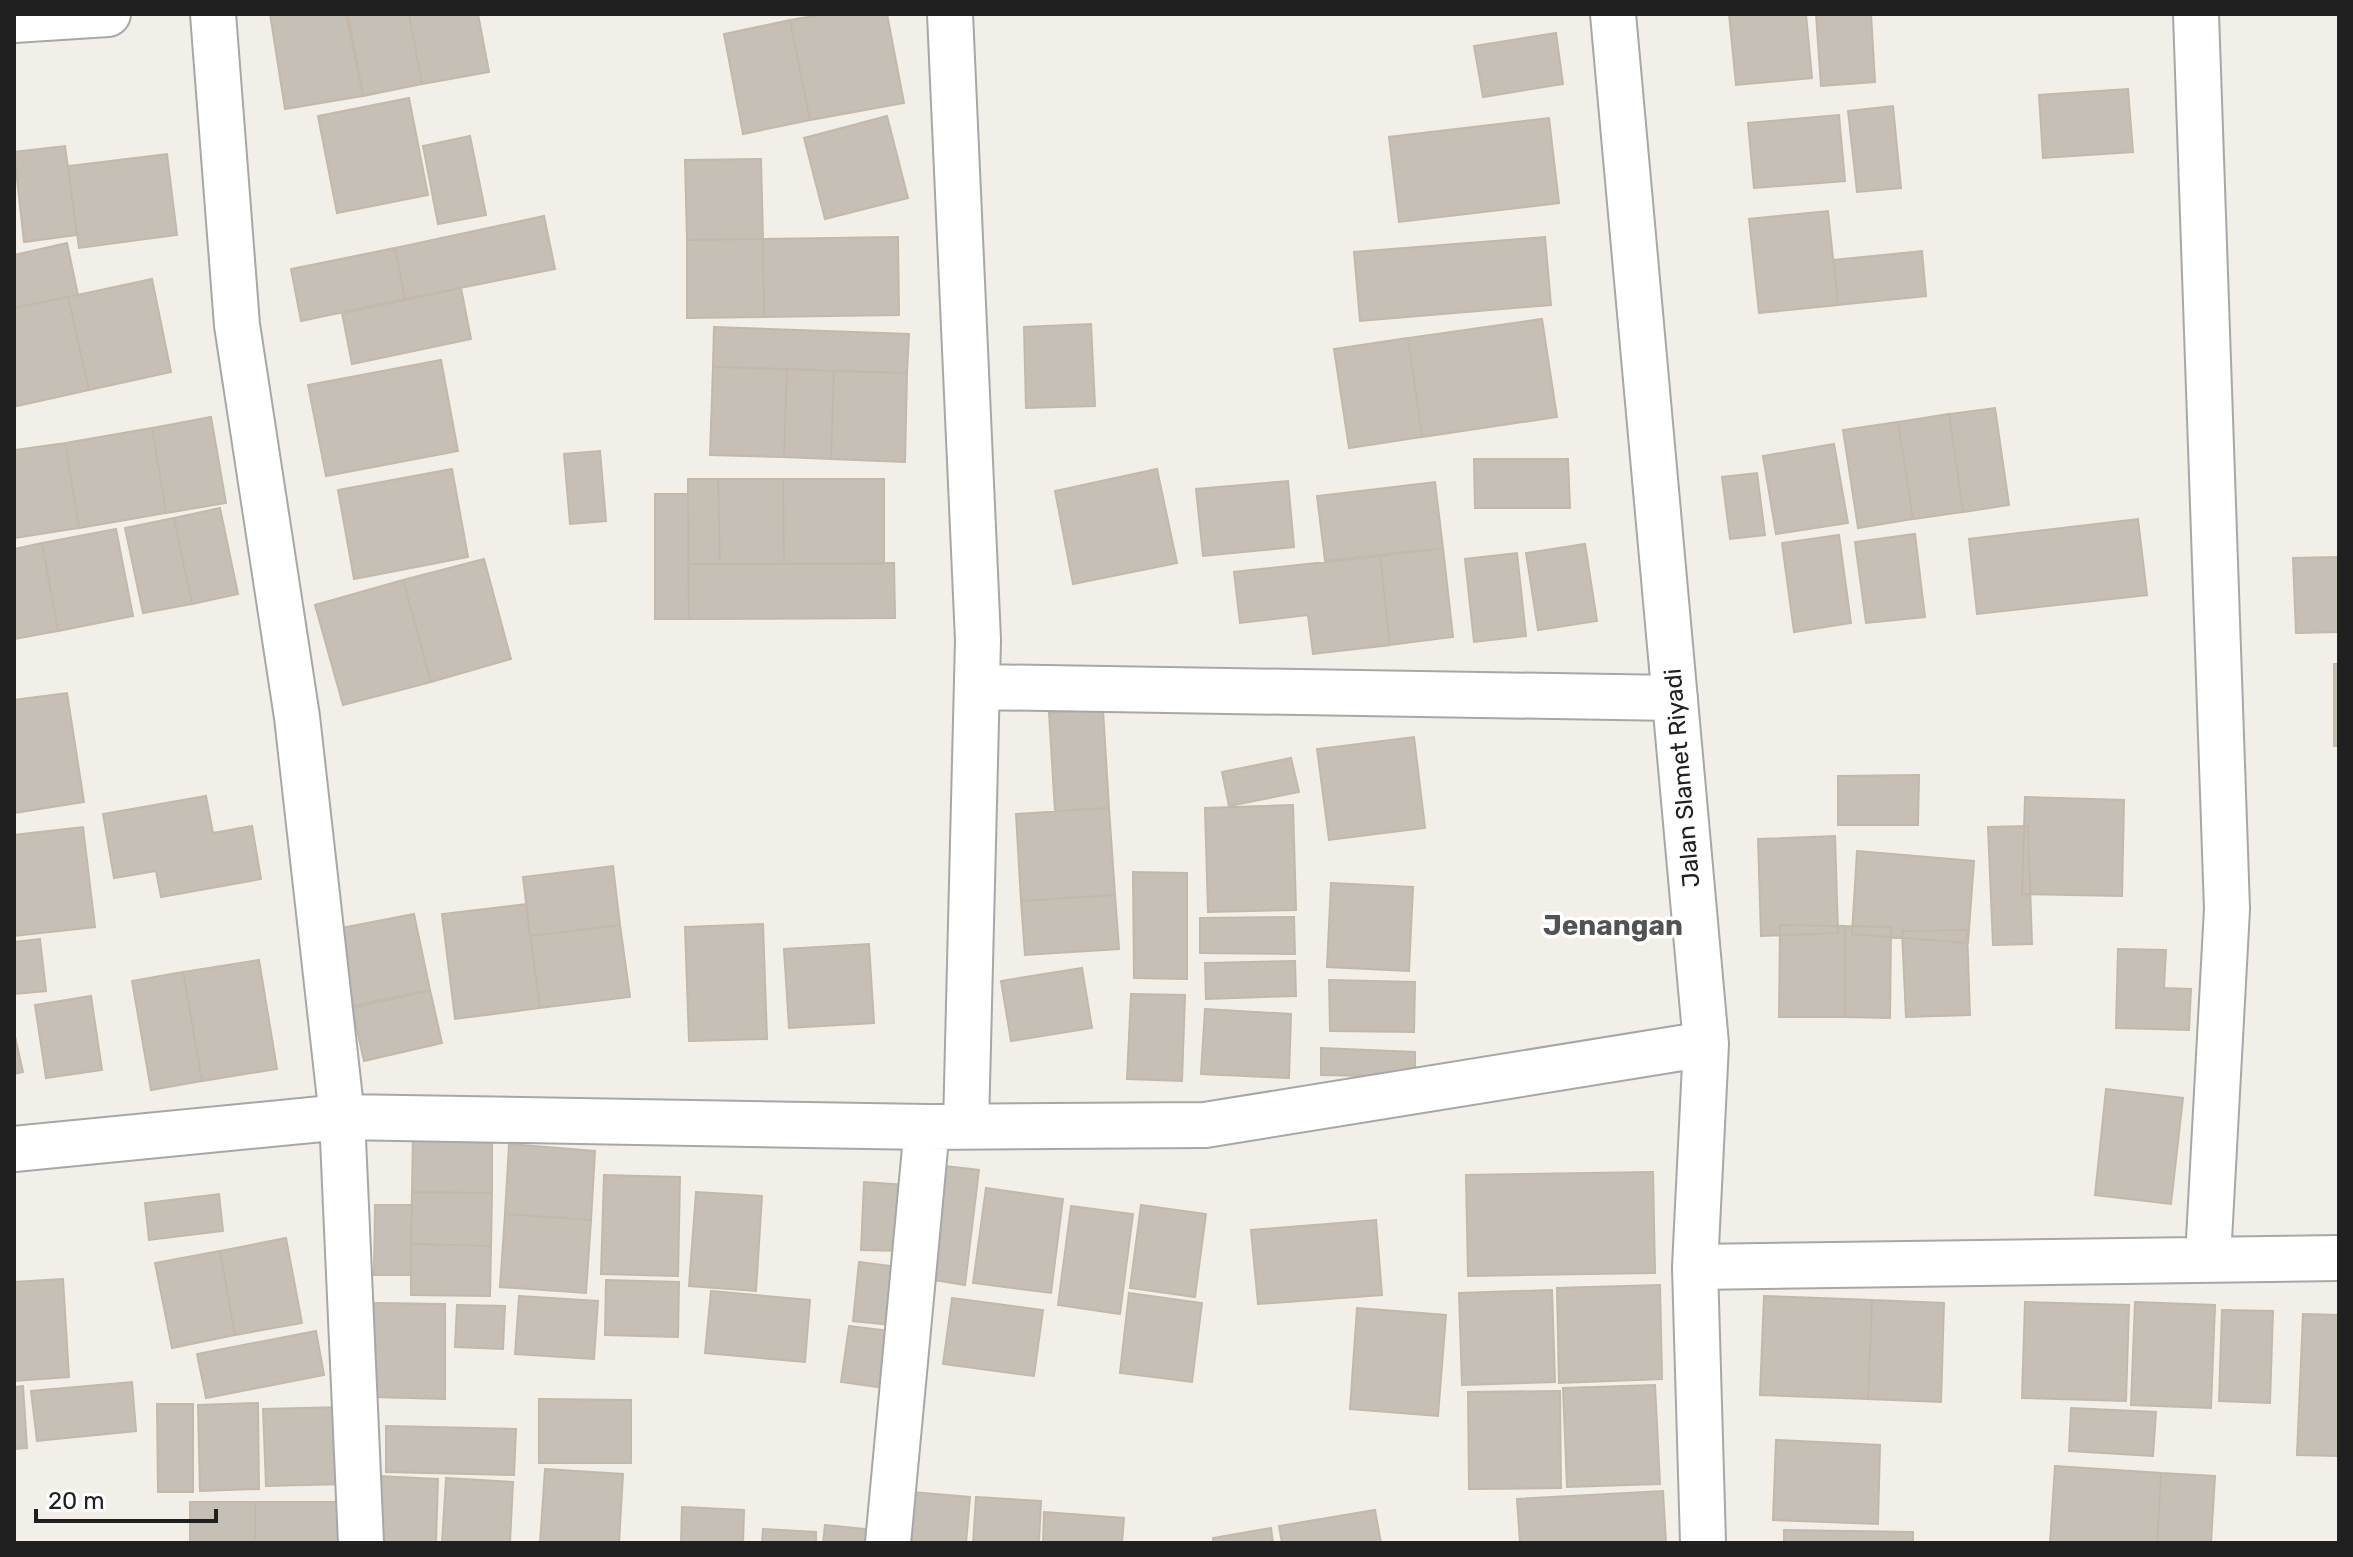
<svg xmlns="http://www.w3.org/2000/svg" width="2353" height="1557" viewBox="0 0 2353 1557" font-family="Rubik,sans-serif">
  <style>
    .building { fill: #c6bfb6; stroke: #c3b8a9; stroke-width: 2 }
    .lines { fill: none; stroke-linecap: round; stroke-linejoin: round }
    .minor-casing { stroke: #a7a7a7; stroke-width: 48 }
    .minor { stroke: #fff; stroke-width: 44 }
    .labels { text-anchor: middle; dominant-baseline: central; stroke-width: 7; stroke-linejoin: round; paint-order: stroke }
    .street-label { font-size: 24px; fill: #202020; stroke: #fff }
    .quarter-label { font-size: 28px; font-weight: bold; fill: #535353; stroke: #fff }
  </style>
  <rect width="100%" height="100%" fill="#f1efe7"/>
  <!-- building -->
  <path class="building" d="M270 14H348L363 96 285 109Z
    M346 14H409L422 84 363 96Z
    M409 14H478L489 72 422 84Z
    M825 14H887L904 103 810 120 790 20Z
    M1729 14H1806L1812 78 1736 85Z
    M1816 14H1871L1875 82 1821 86Z
    M790 20 810 120 743 134 724 34Z
    M1556 33 1563 84 1483 97 1474 46Z
    M2128 89 2133 152 2043 158 2039 95Z
    M409 98 428 195 337 213 318 116Z
    M1893 106 1901 188 1857 192 1848 111Z
    M1839 115 1845 181 1754 188 1748 123Z
    M887 116 908 198 825 219 804 138Z
    M1549 118 1559 203 1399 222 1389 137Z
    M470 136 486 215 438 224 423 146Z
    M65 146 77 235 24 242 14 152Z
    M167 154 177 235 79 248 68 166Z
    M761 159 763 239 687 240 685 160Z
    M1828 211 1838 305 1759 313 1749 219Z
    M544 216 555 269 405 299 395 248Z
    M898 237 899 315 764 317 763 239Z
    M1545 237 1551 305 1360 321 1354 252Z
    M763 239 764 317 687 318V240Z
    M67 243 78 295 14 308V255Z
    M395 248 405 299 301 321 291 269Z
    M1922 251 1926 296 1838 305 1834 260Z
    M152 279 171 372 89 390 68 297Z
    M461 288 471 339 352 364 342 313Z
    M68 297 89 390 17 406 14 390V308Z
    M1542 319 1557 417 1422 437 1408 338Z
    M1091 324 1095 406 1026 408 1024 327Z
    M714 327 909 334 907 373 713 367Z
    M1408 338 1422 437 1349 448 1334 349Z
    M441 360 458 451 326 476 308 385Z
    M713 367 787 369 784 457 710 455Z
    M787 369 834 371 831 459 784 457Z
    M834 371 907 373 905 462 831 459Z
    M1995 408 2009 505 1963 512 1949 414Z
    M1949 414 1963 512 1913 519 1898 422Z
    M211 417 226 503 166 513 152 428Z
    M1898 422 1913 519 1858 528 1843 430Z
    M152 428 166 513 79 528 65 443Z
    M65 443 79 528 14 538V450Z
    M1834 444 1848 523 1776 534 1763 456Z
    M600 451 606 521 570 524 564 454Z
    M1474 459H1568L1570 508H1475Z
    M452 469 468 557 354 579 338 490Z
    M1157 469 1177 563 1073 584 1055 491Z
    M1757 473 1765 535 1730 539 1722 477Z
    M688 479H718L720 564H688Z
    M718 479H783L784 564H720Z
    M783 479H884V564H784Z
    M1288 481 1294 547 1203 556 1196 489Z
    M1435 482 1443 548 1325 561 1317 496Z
    M655 494H688L689 619H655Z
    M220 508 238 594 192 604 174 518Z
    M174 518 192 604 143 613 125 528Z
    M2138 519 2147 595 1977 614 1969 539Z
    M116 529 133 616 58 631 42 543Z
    M1915 534 1925 617 1866 623 1855 542Z
    M1839 535 1851 623 1794 632 1782 543Z
    M42 543 58 631 14 639V549Z
    M1585 544 1597 621 1538 630 1526 553Z
    M1443 548 1453 637 1390 645 1380 556Z
    M1517 553 1526 636 1474 642 1465 559Z
    M1380 556 1390 645 1313 654 1308 615 1240 623 1234 572Z
    M2339 557V632L2296 633 2293 558Z
    M484 559 511 659 431 682 403 580Z
    M894 563 895 618 689 619 688 564Z
    M403 580 431 682 343 705 315 605Z
    M2334 664H2339V746H2334Z
    M67 693 84 802 14 813V700Z
    M1103 710 1109 808 1055 811 1049 713Z
    M1414 737 1425 828 1329 840 1317 749Z
    M1291 758 1299 792 1229 806 1222 772Z
    M1919 775 1918 825H1838V776Z
    M206 796 213 833 252 826 261 879 161 897 156 871 114 878 103 814Z
    M2025 797 2124 800 2122 896 2022 894Z
    M1293 805 1296 910 1208 912 1205 808Z
    M1109 808 1115 895 1021 901 1016 814Z
    M2028 826 2032 944 1993 945 1988 827Z
    M83 827 95 927 14 936V835Z
    M1835 836 1838 933 1761 936 1758 839Z
    M1857 851 1974 861 1968 943 1852 934Z
    M613 866 620 925 530 936 523 877Z
    M1133 872 1187 873V979L1134 978Z
    M1331 883 1413 887 1409 971 1327 967Z
    M1115 895 1119 949 1025 955 1021 901Z
    M526 904 540 1008 455 1019 442 914Z
    M414 914 430 990 352 1006 336 929Z
    M1294 917 1295 954 1200 953V918Z
    M763 924 767 1039 689 1041 685 927Z
    M620 925 630 997 540 1008 530 936Z
    M1780 925 1845 926V1017H1779Z
    M1845 926 1891 927 1890 1018 1845 1017Z
    M1967 930 1970 1015 1906 1017 1902 931Z
    M40 939 46 991 14 994V942Z
    M869 944 874 1023 789 1028 784 949Z
    M2118 949 2166 950 2164 988 2191 989 2189 1030 2116 1028Z
    M259 960 277 1069 202 1081 183 972Z
    M1295 961 1296 996 1206 999 1205 963Z
    M1082 968 1092 1028 1011 1041 1001 981Z
    M183 972 202 1081 151 1090 132 981Z
    M1329 980 1415 982 1414 1032 1330 1031Z
    M430 990 442 1043 364 1061 352 1008Z
    M1131 994 1185 995 1182 1081 1127 1079Z
    M91 996 102 1070 46 1078 35 1005Z
    M1205 1009 1291 1014 1289 1078 1201 1074Z
    M14 1032 23 1072 14 1074Z
    M1321 1048 1415 1052V1077L1321 1075Z
    M2106 1089 2183 1098 2171 1204 2095 1195Z
    M413 1135 492 1136V1193L412 1192Z
    M509 1144 595 1151 591 1220 505 1214Z
    M936 1165 979 1170 965 1285 921 1278Z
    M1653 1172 1655 1273 1468 1276 1466 1175Z
    M604 1175 680 1177 678 1276 601 1274Z
    M864 1182 906 1185 903 1251 861 1250Z
    M986 1188 1063 1199 1051 1293 973 1283Z
    M412 1192 492 1193 491 1246 411 1244Z
    M696 1192 762 1196 756 1291 689 1286Z
    M219 1194 223 1231 149 1240 145 1203Z
    M375 1205H412L411 1275H374Z
    M1141 1205 1206 1214 1195 1297 1130 1288Z
    M1071 1206 1133 1214 1120 1314 1058 1305Z
    M505 1214 591 1220 586 1293 500 1287Z
    M1376 1220 1382 1295 1258 1304 1251 1230Z
    M286 1238 302 1323 235 1335 220 1251Z
    M411 1244 491 1246 490 1296 411 1295Z
    M220 1251 235 1335 172 1348 155 1263Z
    M859 1262 907 1268 900 1326 853 1321Z
    M63 1279 69 1377 14 1381V1282Z
    M606 1280 679 1282 678 1337 605 1335Z
    M1660 1285 1662 1379 1559 1383 1557 1288Z
    M1552 1290 1555 1382 1462 1385 1459 1293Z
    M711 1291 810 1300 805 1362 705 1353Z
    M1129 1293 1202 1303 1192 1382 1120 1373Z
    M519 1296 598 1301 594 1359 515 1354Z
    M1764 1296 1872 1300 1868 1399 1760 1395Z
    M952 1298 1043 1310 1034 1376 943 1364Z
    M1872 1300 1944 1303 1941 1402 1868 1399Z
    M2025 1302 2129 1305 2126 1401 2022 1398Z
    M2135 1302 2215 1305 2211 1408 2131 1405Z
    M374 1303 445 1304V1399L373 1397Z
    M457 1305 505 1306 503 1349 455 1347Z
    M1357 1308 1446 1315 1438 1416 1350 1409Z
    M2222 1310 2273 1311 2270 1403 2219 1401Z
    M2303 1314 2339 1315V1456L2297 1455Z
    M849 1326 899 1332 892 1389 841 1382Z
    M316 1331 324 1375 206 1398 197 1354Z
    M132 1382 136 1431 37 1441 31 1391Z
    M1655 1385 1660 1484 1567 1487 1563 1388Z
    M23 1386 27 1448 14 1449V1387Z
    M1560 1391 1561 1488 1469 1489 1468 1392Z
    M539 1399 631 1400V1463H539Z
    M258 1403 259 1489 200 1491 198 1405Z
    M157 1404H193V1492H158Z
    M343 1407 346 1484 266 1486 263 1409Z
    M2071 1408 2156 1412 2153 1456 2069 1451Z
    M386 1426 516 1429 514 1475 386 1472Z
    M1776 1440 1880 1445 1878 1524 1773 1520Z
    M2055 1466 2161 1473 2157 1543H2050Z
    M545 1469 623 1474 619 1543H540Z
    M2161 1473 2215 1476 2211 1543H2157Z
    M377 1476 438 1479 436 1543H375Z
    M446 1478 513 1482 510 1543H442Z
    M899 1491 970 1497 966 1543H896Z
    M1663 1491 1666 1543H1520L1517 1499Z
    M976 1497 1041 1501 1039 1543H973Z
    M190 1502H255V1543H190Z
    M255 1502H348V1543H255Z
    M682 1507 744 1510 743 1543H681Z
    M1375 1510 1381 1543H1282L1279 1526Z
    M1044 1512 1124 1518 1122 1543H1043Z
    M825 1525 884 1531 883 1543H823Z
    M1271 1528 1273 1543H1214L1213 1538Z
    M763 1529 816 1532V1543H762Z
    M1784 1530 1913 1532V1543H1784Z"/>
  <g class="lines">
    <!-- minor casing -->
    <g class="minor-casing">
      <path id="minor" d="M213 14 237 325 297 717 342 1117 361 1543
        M950 14 978 640 966 1126
        M1613 14 1706 1044 1695 1267 1703 1543
        M2196 14 2227 909 2208 1258
        M14 20 108 14
        M978 687 1675 698
        M14 1149 342 1117 927 1127 1205 1125 1706 1044
        M1695 1267 2339 1258
        M888 1543 927 1127"/>
    </g>
    <!-- minor -->
    <use href="#minor" class="minor"/>
  </g>
  <g class="labels">
    <!-- street labels -->
    <g class="street-label">
      <text transform="translate(1682 778) rotate(-95)">Jalan Slamet Riyadi</text>
    </g>
    <!-- quarter labels -->
    <g class="quarter-label">
      <text x="1613" y="925">Jenangan</text>
    </g>
  </g>
  <!-- border -->
  <rect width="2353" height="1557" fill="none" stroke="#202020" stroke-width="32"/>
  <!-- scale -->
  <path d="M36 1509v12h180v-12" fill="none" stroke="#202020" stroke-width="4"/>
  <text x="48" y="1509" font-size="24" fill="#202020" stroke="#ffffff" stroke-width="6" paint-order="stroke">20 m</text>
</svg>
